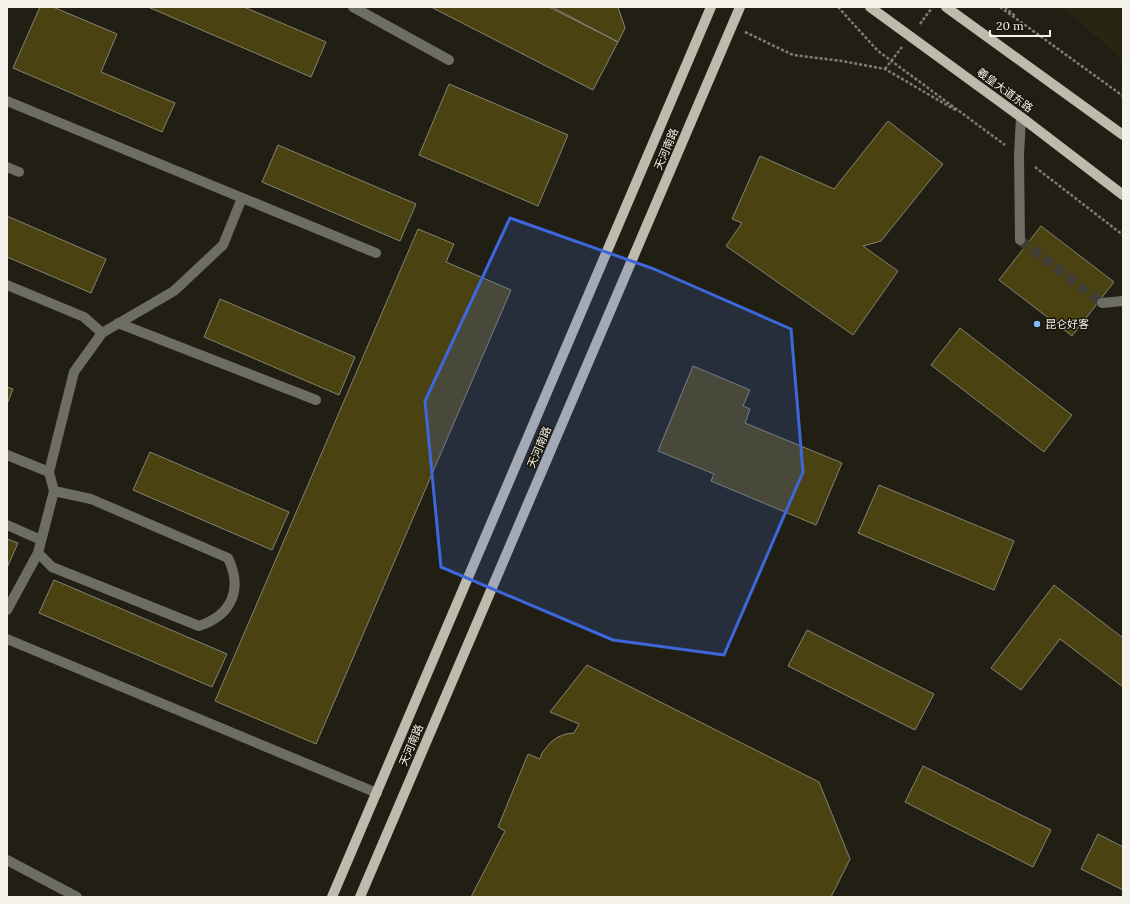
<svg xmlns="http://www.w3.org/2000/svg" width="1130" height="904" viewBox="0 0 1130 904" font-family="Lora,'Noto Sans SC',serif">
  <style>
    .built { fill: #292513 }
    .building { fill: #4b4212; stroke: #858374 }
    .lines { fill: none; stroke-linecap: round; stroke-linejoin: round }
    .minor-tunnel { stroke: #413f33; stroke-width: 10; stroke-dasharray: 10 5; stroke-linecap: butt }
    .path { stroke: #807e74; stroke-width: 2.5; stroke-dasharray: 3 2; stroke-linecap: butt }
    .minor { stroke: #6d6c65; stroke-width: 10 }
    .major { stroke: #bdbbad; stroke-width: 10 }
    .marked { fill: #3d67db; fill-opacity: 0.2; stroke: #3d67db; stroke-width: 3; stroke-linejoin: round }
    .poi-dot { fill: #7fbdfa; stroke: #18150a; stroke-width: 1.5 }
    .labels { text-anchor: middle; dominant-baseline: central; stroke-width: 3; stroke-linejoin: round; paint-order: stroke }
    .street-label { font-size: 11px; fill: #f4f2ea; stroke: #18150a }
    .poi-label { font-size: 11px; fill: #f4f2ea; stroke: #18150a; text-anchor: start }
  </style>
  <rect width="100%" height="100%" fill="#211f13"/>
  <!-- built -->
  <path class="built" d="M1063 7H1123V60Z"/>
  <!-- building -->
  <path class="building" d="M40 7H53L117 34 101 72 175 103 162 132 13 68Z
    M148 7H244L326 42 311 77Z
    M431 7H549L618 42 593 90Z
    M552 7H618L625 28 618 42Z
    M449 84 568 135 538 206 419 155Z
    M888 121 943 164 881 241 863 246 898 271 853 335 726 246 742 223 732 219 760 156 834 189Z
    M278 145 416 204 400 241 262 182Z
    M7 216 106 259 91 293 7 257Z
    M1041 226 1114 282 1072 336 999 280Z
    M418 229 454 244 446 262 511 290 316 744 215 701Z
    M220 299 355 357 339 395 204 337Z
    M960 328 1072 415 1044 452 931 365Z
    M693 366 750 390 743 406 750 409 745 423 842 463 816 525 711 481 714 474 658 451Z
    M7 387 13 389 7 404Z
    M150 452 289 512 272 550 133 490Z
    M879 485 1014 541 994 590 858 533Z
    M7 539 18 543 7 568Z
    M54 580 227 654 212 687 39 613Z
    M1054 585 1123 638V687L1060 639 1021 690 991 668Z
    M807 630 934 694 915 730 788 666Z
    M587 665 819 782 850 859 831 897H471L505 831 498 827 528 754 540 759 542 753 551 742 558 737 566 734 574 733 579 724 550 712Z
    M923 766 1051 830 1033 867 905 802Z
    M1098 834 1123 847V890L1081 869Z"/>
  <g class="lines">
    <!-- minor-tunnel -->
    <path class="minor-tunnel" d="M1020 240 1102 303"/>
    <!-- path -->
    <path class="path" d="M838 7 878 51 1005 145
      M1000 7 1123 96
      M1005 7 1015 16
      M920 24 931 9
      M745 32 793 55 842 61 885 69 957 111
      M885 69 902 47
      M1035 167 1123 235"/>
    <!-- minor -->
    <path class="minor" d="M353 7 449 60
      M7 101 376 253
      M7 167 19 172
      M1020 240 1019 155 1021 117
      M7 285 84 317 102 333
      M1102 303 1123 301
      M118 323 316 400
      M7 455 49 472
      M7 525 41 540
      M38 553 52 567 199 626C232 615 243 589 228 558L91 499 54 491
      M7 610 38 553 54 491 49 472 74 372 102 333 174 291 223 245 242 198
      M7 639 377 793
      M7 860 77 897"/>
    <!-- major -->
    <path class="major" d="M870 7 1021 117 1123 195
      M946 7 1123 135
      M332 897 711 7
      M360 897 740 7"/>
  </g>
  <!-- marked area -->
  <path class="marked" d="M510 218 654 269 791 329 803 472 724 655 613 640 441 567 425 401Z"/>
  <!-- markers -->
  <circle class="poi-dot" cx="1037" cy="324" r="4"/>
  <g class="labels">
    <!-- street labels -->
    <g class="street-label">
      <text transform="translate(1005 90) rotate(36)">羲皇大道东路</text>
      <text transform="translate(666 149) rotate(-67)">天河南路</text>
      <text transform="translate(539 447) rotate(-67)">天河南路</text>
      <text transform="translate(411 745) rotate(-67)">天河南路</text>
    </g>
    <!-- poi labels -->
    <g class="poi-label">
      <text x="1045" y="324">昆仑好客</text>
    </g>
  </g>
  <!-- border -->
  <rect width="1130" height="904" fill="none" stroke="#f4f2ea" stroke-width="16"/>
  <!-- scale -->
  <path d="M990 30v6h60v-6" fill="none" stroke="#f4f2ea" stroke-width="2"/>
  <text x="996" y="30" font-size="12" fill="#f4f2ea" stroke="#18150a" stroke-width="3" paint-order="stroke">20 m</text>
</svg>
